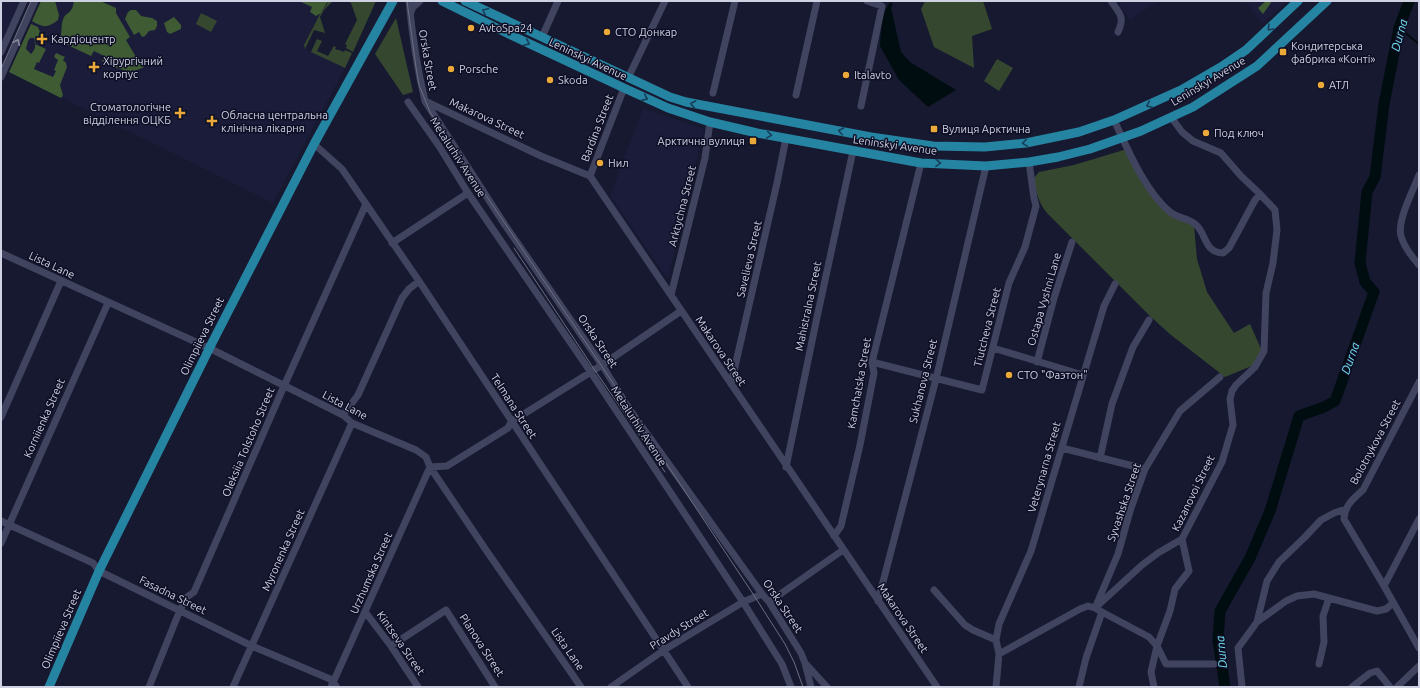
<svg xmlns="http://www.w3.org/2000/svg" width="1420" height="688" viewBox="0 0 1420 688" font-family="Ubuntu,sans-serif">
  <style>
    .built { fill: #1a1c3a }
    .green { fill: #35482f }
    .forest { fill: #3e5b33; fill-rule: evenodd }
    .water { fill: #000d10 }
    .lines { fill: none; stroke-linecap: round; stroke-linejoin: round }
    .stream { stroke: #000d10; stroke-width: 2 }
    .river { stroke: #000d10; stroke-width: 11 }
    .minor { stroke: #41445f; stroke-width: 7 }
    .major { stroke: #2584a2; stroke-width: 9 }
    .tram { stroke: #6b6e82; stroke-width: 1 }
    .oneway { stroke: #173e58 }
    .oneway2 { stroke: #888aa0 }
    .poi-dot { fill: #eba939; stroke: #0e0f26; stroke-width: 1.5 }
    .labels { text-anchor: middle; dominant-baseline: central; stroke-width: 3; stroke-linejoin: round; paint-order: stroke }
    .poi-label { font-size: 11px; fill: #ced1e1; stroke: #0e0f26; text-anchor: start }
    .street-label { font-size: 11px; fill: #ced1e1; stroke: #0e0f26 }
    .water-label { font-size: 12px; font-style: italic; fill: #72e0ee; stroke: #0e0f26 }
  </style>
  <rect width="100%" height="100%" fill="#171930"/>
  <!-- built -->
  <path class="built" d="M1 1H21L1 47Z
    M41 1H326L304 45 305 49 345 68 273 203 9 72Z
    M1117 1H1157V2L1130 20Z
    M1245 1H1288L1262 24Z
    M643 108 704 129 668 279 610 196Z"/>
  <!-- green -->
  <path class="green" d="M328 1H333L324 10 320 17 325 33 314 30 305 49 304 45 320 14 326 6Z
    M347 1H376L353 52 346 48 347 45 345 44 357 20 351 3Z
    M925 1H983L992 29 972 36 974 68 934 47 921 9Z
    M201 13 217 21 211 32 196 24Z
    M396 18 413 92 403 95 375 54Z
    M317 39 322 41 317 51 328 56 334 46 336 47 335 49 338 50H339L344 52 345 50 352 53 345 68 311 52Z
    M997 59 1013 68 999 91 984 81Z
    M1127 149 1149 193 1194 226 1197 259 1207 292 1234 333 1250 324 1262 351 1254 365 1225 377 1171 335 1151 317 1047 213C1038 202 1036 192 1034 178L1039 172 1074 165Z"/>
  <!-- forest -->
  <path class="forest" d="M41 1H55L59 15 58 20C48 28 43 28 32 21Z
    M74 1H100L116 8V13L130 37 126 40 136 57H138L144 67C129 76 117 68 102 61L104 56 94 51 91 56 59 41C63 33 60 25 64 17 66 14 69 13 71 10 73 8 73 4 74 1Z
    M299 1H328L321 13 316 16 310 12 312 7Z
    M1266 1H1270L1271 3 1263 14 1258 8Z
    M131 10H136L141 16 152 18 157 21V26L155 30 149 31 145 36 142 37 139 32 134 35 125 19 128 12Z
    M174 17 181 25V29L170 34 167 32 164 23Z
    M31 24 38 27 40 32 35 44 46 49 39 63 37 62 34 69 53 77 56 71 54 70 58 60 54 57 56 53 65 57 63 60 66 63 67 67 60 85 63 95 61 98 9 72ZM30 38H34C36 45 36 49 31 54L26 49 28 41Z"/>
  <!-- water -->
  <path class="water" d="M890 2 893 4 891 8 901 52 910 62 956 90 928 107 899 80 880 46 882 16Z"/>
  <g class="lines">
    <!-- stream -->
    <path class="stream" d="M1399 28 1419 44"/>
    <!-- river -->
    <path class="river" d="M1225 687 1218 640 1220 611 1250 558 1270 511 1299 416 1324 407 1335 401 1374 292 1365 282 1360 263 1367 192 1375 177 1384 104 1399 28 1409 1"/>
    <!-- minor -->
    <path class="minor" d="M409 1C412 34 417 68 425 101L505 225 602 365 630 410 762 594 769 602 801 653 805 663 811 687
      M1111 1C1120 14 1125 17 1118 32
      M411 12 413 7 420 1
      M542 37 558 1
      M1 52 24 1
      M1 77 35 1
      M628 78 665 1
      M713 93 735 1
      M796 95 817 1
      M425 101 541 156 590 176 937 687
      M408 102 439 146 468 193 590 371 743 602 782 664 791 687
      M861 106 882 6 867 1
      M1114 120C1128 150 1145 191 1170 212 1177 218 1188 218 1195 224 1207 233 1203 252 1223 253L1229 248 1255 200 1260 194
      M314 144 342 169 419 281 688 687
      M1419 175C1413 191 1397 220 1401 236 1404 247 1412 257 1419 265
      M590 176 624 88
      M392 243 468 193
      M1 253 209 348 343 415 352 423 416 450 426 457 430 467 486 550 581 687
      M671 295 705 158 710 122
      M993 348 1083 375
      M872 362 982 390 1009 283 1025 247 1036 206 1034 198 1029 162
      M1037 362 1054 298 1072 242
      M1419 382 1363 490C1354 498 1344 506 1344 519L1384 586 1419 648
      M731 384 777 183 786 138
      M343 415 358 395 402 298 409 289 419 281
      M1 417 61 281
      M1062 448 1145 469
      M1100 458 1112 404 1133 347 1149 320
      M786 467 816 322 853 151
      M1 521 93 563 99 571 252 646 330 679 336 686
      M834 536 841 526 860 445 874 373 872 362 921 163
      M1 543 108 303
      M1384 586 1419 519
      M934 590 965 625 973 630 996 640
      M878 601 936 379 986 166
      M769 602 843 550
      M1102 612 1149 637 1157 646 1166 664H1214
      M366 613 391 646 418 687
      M1257 622 1267 581 1279 562 1305 537 1321 520 1334 513 1346 509
      M391 646 446 610 495 687
      M999 654 1080 609 1088 606 1095 608 1142 565 1158 553 1182 539
      M806 664 827 687
      M1319 664 1324 642 1323 616 1329 598
      M149 687 180 610 187 597 194 592 284 386 366 204
      M233 687 352 423
      M331 687 430 467 447 466 508 428 511 422 602 365 681 311
      M611 687 664 650 743 602 762 594
      M996 687 999 654 996 640 999 624 1031 551 1104 306 1115 284
      M1079 687 1086 658 1102 612 1095 608 1118 554 1130 511 1145 469 1180 411 1220 377
      M1154 687 1151 672 1157 646 1170 611 1175 589 1189 571 1182 539 1222 462 1233 425 1230 399 1232 391 1236 385 1255 367 1264 351 1266 293 1273 263 1277 230 1275 210 1260 194 1241 176 1221 153 1193 141 1182 132 1171 117
      M1242 687 1238 648 1257 622 1286 601 1297 596 1314 594 1377 611 1386 609 1393 603
      M1352 687 1370 673 1377 671 1390 687
      M1397 687 1419 666"/>
    <!-- major -->
    <path class="major" d="M442 1 513 36 624 88 668 108 710 122 757 133 921 163 986 166 1029 162 1058 157 1090 149 1141 131 1193 107 1257 66 1327 1
      M465 1 670 97 686 102 871 137 933 146 985 147 1026 143 1079 132 1114 120 1183 89 1221 67 1246 50 1298 1
      M49 687 99 571 212 343 314 144 393 1"/>
    <!-- tram -->
    <path class="tram" d="M407 1 416 67 419 85 430 112 447 138 601 365 755 597 785 644 794 662 803 687
      M1 69 31 1
      M514 248 594 369 665 472"/>
  </g>
  <!-- one-way arrows -->
  <defs><path id="oneway-chevron" d="M-2-3.5L2.5 0L-2 3.5" fill="none" stroke-width="1.6" stroke-linecap="round" stroke-linejoin="round"/></defs>
  <g class="oneway">
    <use href="#oneway-chevron" transform="translate(485 11) rotate(-155)"/>
    <use href="#oneway-chevron" transform="translate(1270 28) rotate(136)"/>
    <use href="#oneway-chevron" transform="translate(527 43) rotate(25)"/>
    <use href="#oneway-chevron" transform="translate(645 98) rotate(24)"/>
    <use href="#oneway-chevron" transform="translate(693 104) rotate(-169)"/>
    <use href="#oneway-chevron" transform="translate(1149 105) rotate(156)"/>
    <use href="#oneway-chevron" transform="translate(841 131) rotate(-169)"/>
    <use href="#oneway-chevron" transform="translate(769 135) rotate(9)"/>
    <use href="#oneway-chevron" transform="translate(1025 143) rotate(172)"/>
    <use href="#oneway-chevron" transform="translate(938 163) rotate(3)"/>
  </g>
  <use class="oneway2" href="#oneway-chevron" transform="translate(17 42) rotate(-66)"/>
  <!-- markers -->
  <g class="poi-dot">
    <circle cx="471" cy="28" r="4"/>
    <circle cx="607" cy="32" r="4"/>
    <path d="M40 33h4v4h4v4h-4v4h-4v-4h-4v-4h4z"/>
    <rect x="1279" y="48" width="8" height="8" rx="2"/>
    <path d="M92 61h4v4h4v4h-4v4h-4v-4h-4v-4h4z"/>
    <circle cx="451" cy="69" r="4"/>
    <circle cx="846" cy="75" r="4"/>
    <circle cx="550" cy="80" r="4"/>
    <circle cx="1321" cy="85" r="4"/>
    <path d="M178 107h4v4h4v4h-4v4h-4v-4h-4v-4h4z"/>
    <path d="M210 115h4v4h4v4h-4v4h-4v-4h-4v-4h4z"/>
    <rect x="930" y="125" width="8" height="8" rx="2"/>
    <circle cx="1206" cy="133" r="4"/>
    <rect x="749" y="137" width="8" height="8" rx="2"/>
    <circle cx="600" cy="163" r="4"/>
    <circle cx="1009" cy="375" r="4"/>
  </g>
  <g class="labels">
    <!-- poi labels -->
    <g class="poi-label">
      <text x="479" y="28">AvtoSpa24</text>
      <text x="615" y="32">СТО Донкар</text>
      <text x="51" y="39">Кардіоцентр</text>
      <text x="1291" y="46">Кондитерська<tspan x="1291" dy="13">фабрика «Конті»</tspan></text>
      <text x="103" y="61">Хірургічний<tspan x="103" dy="13">корпус</tspan></text>
      <text x="459" y="69">Porsche</text>
      <text x="854" y="75">Italavto</text>
      <text x="558" y="80">Skoda</text>
      <text x="1329" y="85">АТЛ</text>
      <text x="171" y="107" text-anchor="end">Стоматологічне<tspan x="171" dy="13">відділення ОЦКБ</tspan></text>
      <text x="221" y="115">Обласна центральна<tspan x="221" dy="13">клінічна лікарня</tspan></text>
      <text x="942" y="129">Вулиця Арктична</text>
      <text x="1214" y="133">Под ключ</text>
      <text x="745" y="141" text-anchor="end">Арктична вулиця</text>
      <text x="608" y="163">Нил</text>
      <text x="1017" y="375">СТО "Фаэтон"</text>
    </g>
    <!-- street labels -->
    <g class="street-label">
      <text transform="translate(588 59) rotate(25)">Leninskyi Avenue</text>
      <text transform="translate(428 60) rotate(80)">Orska Street</text>
      <text transform="translate(1208 81) rotate(-31)">Leninskyi Avenue</text>
      <text transform="translate(487 118) rotate(25)">Makarova Street</text>
      <text transform="translate(597 128) rotate(-69)">Bardina Street</text>
      <text transform="translate(895 145) rotate(8)">Leninskyi Avenue</text>
      <text transform="translate(458 157) rotate(57)">Metalurhiv Avenue</text>
      <text transform="translate(682 206) rotate(-76)">Arktychna Street</text>
      <text transform="translate(749 259) rotate(-77)">Savelieva Street</text>
      <text transform="translate(52 265) rotate(25)">Lista Lane</text>
      <text transform="translate(1044 299) rotate(-74)">Ostapa Vyshni Lane</text>
      <text transform="translate(808 306) rotate(-78)">Mahistralna Street</text>
      <text transform="translate(987 327) rotate(-76)">Tiutcheva Street</text>
      <text transform="translate(202 336) rotate(-64)">Olimpiieva Street</text>
      <text transform="translate(598 341) rotate(56)">Orska Street</text>
      <text transform="translate(721 351) rotate(56)">Makarova Street</text>
      <text transform="translate(923 381) rotate(-76)">Sukhanova Street</text>
      <text transform="translate(859 383) rotate(-80)">Kamchatska Street</text>
      <text transform="translate(345 405) rotate(28)">Lista Lane</text>
      <text transform="translate(514 406) rotate(57)">Telmana Street</text>
      <text transform="translate(44 418) rotate(-66)">Korniienka Street</text>
      <text transform="translate(639 426) rotate(57)">Metalurhiv Avenue</text>
      <text transform="translate(248 442) rotate(-67)">Oleksiia Tolstoho Street</text>
      <text transform="translate(1375 442) rotate(-62)">Bolotnykova Street</text>
      <text transform="translate(1044 467) rotate(-74)">Veterynarna Street</text>
      <text transform="translate(1193 493) rotate(-64)">Kazanovoi Street</text>
      <text transform="translate(1124 502) rotate(-71)">Syvashska Street</text>
      <text transform="translate(283 550) rotate(-66)">Myronenka Street</text>
      <text transform="translate(371 573) rotate(-66)">Urzhumska Street</text>
      <text transform="translate(173 595) rotate(26)">Fasadna Street</text>
      <text transform="translate(783 606) rotate(56)">Orska Street</text>
      <text transform="translate(903 618) rotate(56)">Makarova Street</text>
      <text transform="translate(61 629) rotate(-67)">Olimpiieva Street</text>
      <text transform="translate(679 629) rotate(-32)">Pravdy Street</text>
      <text transform="translate(401 643) rotate(55)">Kintseva Street</text>
      <text transform="translate(482 645) rotate(57)">Planova Street</text>
      <text transform="translate(568 649) rotate(55)">Lista Lane</text>
    </g>
    <!-- water labels -->
    <g class="water-label">
      <text transform="translate(1399 35) rotate(-75)">Durna</text>
      <text transform="translate(1350 358) rotate(-70)">Durna</text>
      <text transform="translate(1221 652) rotate(-95)">Durna</text>
    </g>
  </g>
  <!-- border -->
  <rect width="1420" height="688" fill="none" stroke="#ced1e1" stroke-width="4"/>
</svg>
